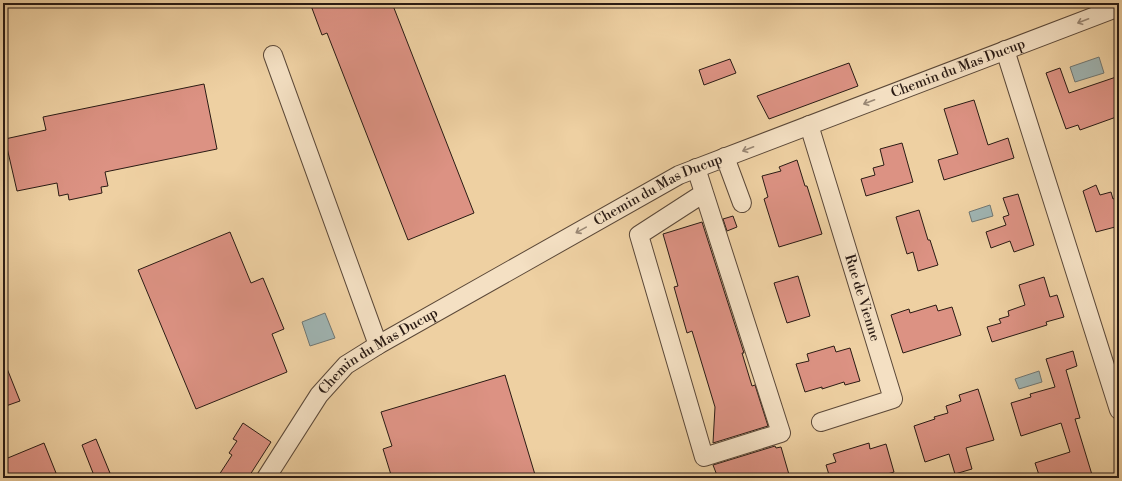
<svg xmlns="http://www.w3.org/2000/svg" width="1122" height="481" viewBox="0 0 1122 481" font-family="'Libre Bodoni',serif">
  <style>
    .water { fill: #9fb4b2; stroke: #707773 }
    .building { fill: #dc9283; stroke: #2a1b14 }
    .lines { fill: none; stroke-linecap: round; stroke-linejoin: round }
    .minor-casing { stroke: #5b4838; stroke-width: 20 }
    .minor { stroke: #f4e0c3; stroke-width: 18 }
    .oneway { stroke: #998774 }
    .labels { text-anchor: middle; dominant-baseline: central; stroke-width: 3; stroke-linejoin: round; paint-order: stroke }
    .street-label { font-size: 14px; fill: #2a1b14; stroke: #f4e0c3 }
  </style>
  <rect width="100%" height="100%" fill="#eed0a2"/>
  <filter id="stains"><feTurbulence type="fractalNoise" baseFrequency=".005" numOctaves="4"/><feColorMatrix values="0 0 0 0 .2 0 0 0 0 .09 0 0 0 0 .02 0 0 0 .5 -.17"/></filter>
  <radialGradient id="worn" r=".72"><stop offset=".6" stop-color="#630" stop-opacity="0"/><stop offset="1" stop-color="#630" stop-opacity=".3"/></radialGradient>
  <!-- water -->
  <path class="water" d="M1099 57 1104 73 1075 82 1070 67Z
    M990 205 993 216 972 222 969 212Z
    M325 313 335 338 310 346 302 322Z
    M1039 371 1042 382 1019 389 1015 379Z"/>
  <!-- building -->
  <path class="building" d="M310 3H392L474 213 408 240 327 33 322 35Z
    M730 59 736 73 704 85 699 70Z
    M849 63 858 86 769 119 757 96Z
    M1060 68 1069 93 1119 76V116L1080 130 1078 125 1066 129 1046 73Z
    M204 84 217 149 105 172 108 186 101 187 102 193 69 200 68 194 59 196 57 183 17 191 5 139 46 130 43 117Z
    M974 100 988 145 1008 138 1014 158 944 180 938 160 958 154 944 109Z
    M902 143 913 182 866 196 861 179 875 175 873 168 884 165 880 149Z
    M797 160 805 186H807L822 234 779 247 764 199 768 197 762 176 781 171 779 167Z
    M1096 185 1100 195 1111 192 1113 199 1119 197V226L1096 232 1083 191Z
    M1018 194 1034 245 1014 252 1010 241 991 248 986 232 1006 225 1003 217 1009 215 1003 198Z
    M919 210 928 240H930L938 265 918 271 913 252 907 254 896 217Z
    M733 216 737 227 727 231 723 219Z
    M702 222 744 353H742L752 386 755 385 768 426 713 443 715 407 692 331 687 333 674 287 678 286 663 234Z
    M230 232 251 283 263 278 284 329 272 334 287 372 196 409 138 270Z
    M798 276 810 316 787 323 774 283Z
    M1044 277 1050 297 1057 295 1064 317 1046 322 1047 325 992 342 987 327 1001 323 999 319 1009 316 1008 311 1025 305 1019 285Z
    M936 305 938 311 952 307 961 335 903 353 891 315 909 309 910 313Z
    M834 346 836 352 850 348 860 381 845 385 844 382 822 389V387L805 392 796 364 809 361 807 354Z
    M1073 351 1077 366 1066 370 1080 418 1075 419 1093 478H1040L1035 463 1070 452 1061 423 1021 436 1011 403 1031 397 1030 394 1055 387 1046 359Z
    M4 361 20 401 3 407V362Z
    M505 375 536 478H392L383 449 392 446 381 412Z
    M978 389 994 440 966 448 972 469 955 474 949 454 925 462 914 426 935 419 934 417 948 413 946 406 961 401 959 395Z
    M243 423 271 442 248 478H217L232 455 229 453 237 441 233 439Z
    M96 439 112 478H95L82 445Z
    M44 443 58 478H3V460Z
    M869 443 870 449 886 444 894 472 874 478H830L826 465 836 462 833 454Z
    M775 446 776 448 781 447 790 478H718L713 465Z"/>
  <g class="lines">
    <!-- minor casing -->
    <g class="minor-casing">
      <g id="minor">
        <path d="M1005 50 1119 410"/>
        <path d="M273 55 378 345"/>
        <path id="s1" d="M809 125 893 399 821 422"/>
        <path d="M725 157 742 203"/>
        <path d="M696 168 781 433 704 457 639 235 704 193"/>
        <path id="s2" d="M266 478 319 395 346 365 378 345 679 175 1119 7"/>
      </g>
    </g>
    <!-- minor -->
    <use href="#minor" class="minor"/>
  </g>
  <!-- one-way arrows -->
  <defs><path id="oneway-shaft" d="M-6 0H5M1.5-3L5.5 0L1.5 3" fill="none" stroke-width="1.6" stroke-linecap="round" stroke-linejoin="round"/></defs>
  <g class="oneway">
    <use href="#oneway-shaft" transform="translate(1083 21) rotate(159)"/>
    <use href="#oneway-shaft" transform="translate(869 102) rotate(159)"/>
    <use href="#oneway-shaft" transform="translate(748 149) rotate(159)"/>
    <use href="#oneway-shaft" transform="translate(581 230) rotate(151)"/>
  </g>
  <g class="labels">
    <!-- street labels -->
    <g class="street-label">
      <text stroke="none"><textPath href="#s2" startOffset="821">Chemin du Mas Ducup</textPath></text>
      <text stroke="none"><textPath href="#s2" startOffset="497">Chemin du Mas Ducup</textPath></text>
      <text stroke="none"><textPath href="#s1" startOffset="181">Rue de Vienne</textPath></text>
      <text stroke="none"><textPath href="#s2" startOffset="173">Chemin du Mas Ducup</textPath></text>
    </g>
  </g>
  <!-- margin -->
  <rect width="1122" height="481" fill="none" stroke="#eed0a2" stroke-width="16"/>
  <rect x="4" y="4" width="1114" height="473" fill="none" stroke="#2a1b14" stroke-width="2"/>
  <rect x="8" y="8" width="1106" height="465" fill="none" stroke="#2a1b14"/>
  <rect width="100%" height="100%" filter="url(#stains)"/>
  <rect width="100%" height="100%" fill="url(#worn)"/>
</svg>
